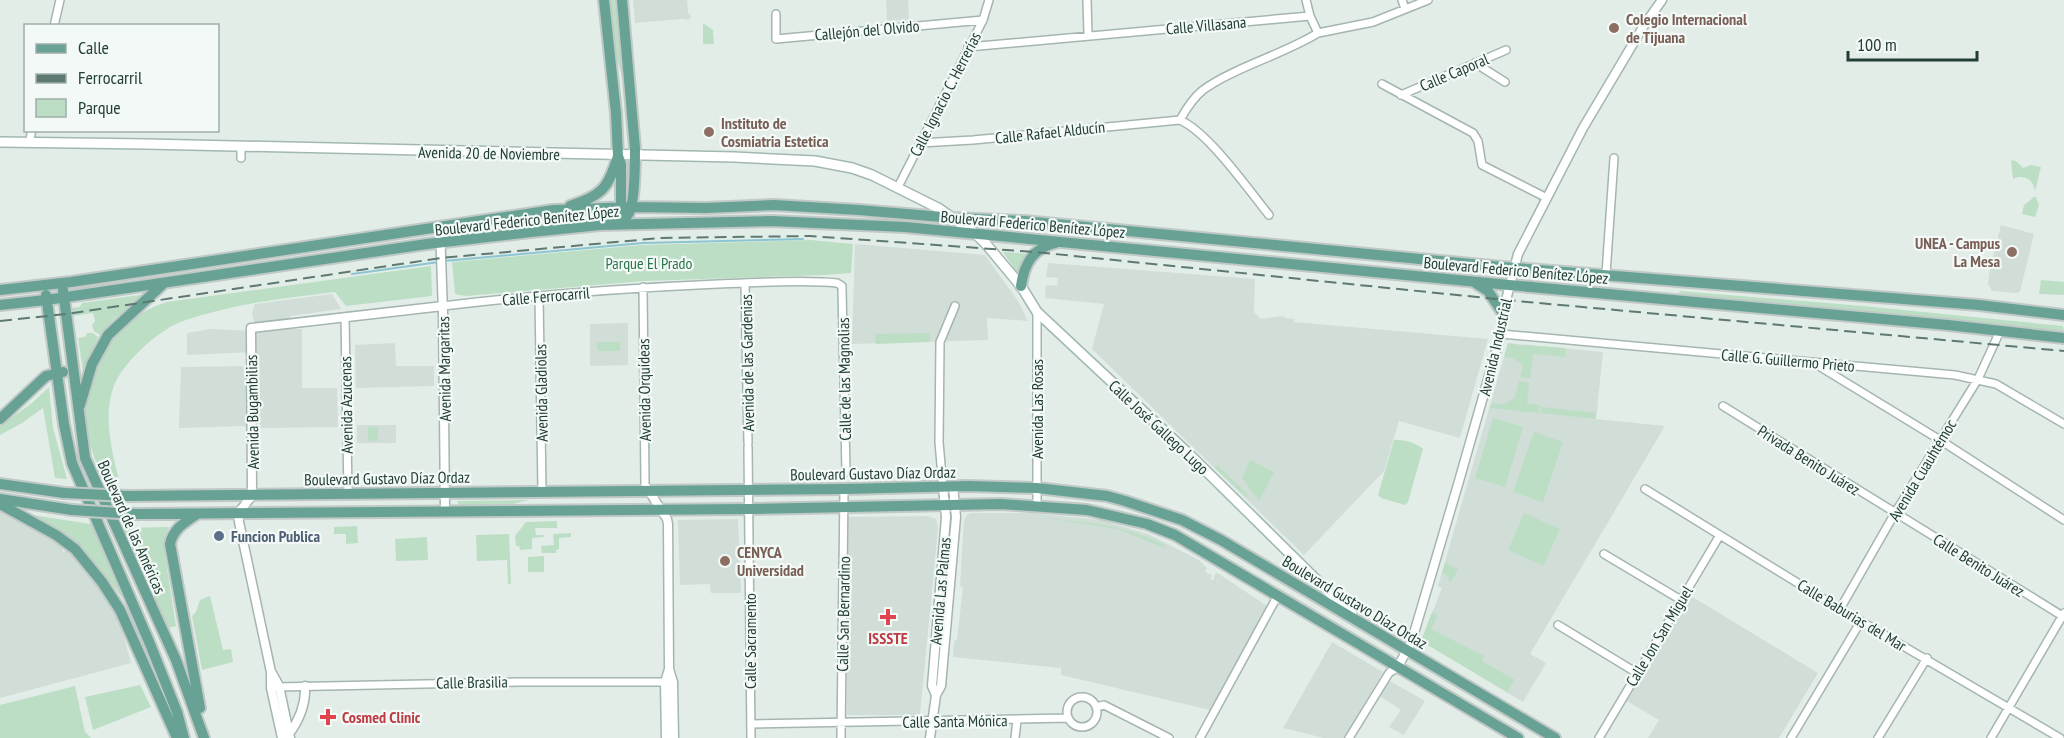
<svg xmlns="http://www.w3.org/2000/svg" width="2064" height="738" viewBox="0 0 2064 738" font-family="'PT Sans Narrow',sans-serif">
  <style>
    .built { fill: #d1ddd7 }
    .green { fill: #bcdec5 }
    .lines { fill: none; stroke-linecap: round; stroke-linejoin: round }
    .stream { stroke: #8bc5d2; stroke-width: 2 }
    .minor-casing { stroke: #a5b5af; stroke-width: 10 }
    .tertiary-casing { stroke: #a5b5af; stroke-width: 11 }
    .secondary-casing { stroke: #a1b8b1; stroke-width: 12 }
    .primary-casing { stroke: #c1c9c7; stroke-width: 14 }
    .minor { stroke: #fff; stroke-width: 7 }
    .tertiary { stroke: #fff; stroke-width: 8 }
    .secondary { stroke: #fff; stroke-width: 9 }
    .primary { stroke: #67a294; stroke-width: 10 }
    .rail { stroke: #5d7972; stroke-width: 2; stroke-dasharray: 12 6; stroke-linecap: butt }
    .primary-bridge-casing { stroke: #c1c9c7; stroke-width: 14; stroke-linecap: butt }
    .primary-bridge { stroke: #67a294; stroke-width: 10 }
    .education-dot { fill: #8d6e63; stroke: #f3f9f6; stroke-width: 2 }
    .service-dot { fill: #5c6f8a; stroke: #f3f9f6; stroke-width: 2 }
    .health-dot { fill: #e0444e; stroke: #f3f9f6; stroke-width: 2 }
    .labels { text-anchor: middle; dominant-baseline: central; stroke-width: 4.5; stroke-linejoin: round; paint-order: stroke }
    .education-label { font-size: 16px; font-weight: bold; fill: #785e54; stroke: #f3f9f6; text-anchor: start }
    .street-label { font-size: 16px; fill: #223e37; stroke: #f3f9f6 }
    .park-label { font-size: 16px; fill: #2c754a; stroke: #f3f9f6 }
    .service-label { font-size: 16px; font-weight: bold; fill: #4e5e75; stroke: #f3f9f6; text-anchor: start }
    .health-label { font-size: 16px; font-weight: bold; fill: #be3a42; stroke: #f3f9f6 }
  </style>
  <rect width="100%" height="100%" fill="#e3ede8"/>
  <!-- built -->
  <path class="built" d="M633 0H687L688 13 691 16 689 20 682 19 635 23Z
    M886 0H908L909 20 887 21Z
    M2001 225 2034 234 2020 292 2016 293 1992 291 1988 284 1990 269Z
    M855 244 985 255 1018 301 1028 321 987 318 988 340 852 344Z
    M1048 263 1255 279 1254 312 1261 319 1284 316 1285 318 1294 319V322L1488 339 1460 438 1399 421 1384 471 1304 555 1092 349 1104 304 1045 298 1046 285 1057 286 1058 278 1046 277Z
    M332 294 341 309 290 316 294 329H302V388H337L338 427 262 428 242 426 179 428 181 367 258 366 257 352 187 355V333L211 329 256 331 252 313 255 304Z
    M628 323V365L590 366V324Z
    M395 343 396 366H434V386L356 388 355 345Z
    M1508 343 1603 352 1596 419 1665 426 1530 654 1546 663 1523 702 1421 641 1442 588 1438 586Z
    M357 425H396V443H357Z
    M0 511 20 516 60 541 63 552 69 550 99 584 102 592 106 591 111 609 116 608 131 663 0 698Z
    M971 513H1029L1101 520 1148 534 1199 560 1207 568 1205 572 1212 575 1210 579 1213 580 1216 572 1267 606 1210 710 1061 675V668L953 657 954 641 957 640 963 587 960 586 964 520 967 515Z
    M928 516 936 519 938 528 920 715H847V517Z
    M738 519 741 593H711L710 584 680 585 678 520Z
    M1691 596 1818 673 1779 738H1648L1659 720 1627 701Z
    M1332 642 1383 672 1344 738H1324L1283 728Z
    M1390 681 1425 701 1404 735 1389 727 1401 710 1380 696Z"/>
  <!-- green -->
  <path class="green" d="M610 0H615L623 79 615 53Z
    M703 23 713 30 714 44H703Z
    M2011 160 2016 161 2023 168 2031 165 2041 167 2035 191C2033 179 2024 174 2013 179Z
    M2034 197H2036L2039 205 2035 217 2022 214 2024 205Z
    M811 240 853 244 851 273 824 275 643 281 466 296 455 294 452 262 642 245Z
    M1003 252 1031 254 1018 274Z
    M431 266 432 296 346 306 335 292C284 298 232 304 183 321 160 329 127 359 116 381 102 411 111 449 119 480L103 479C94 458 86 436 85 413 84 402 88 392 91 381 103 342 128 314 167 302Z
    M2041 280 2064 282V295L2039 294Z
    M1680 291 1863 306 2063 326 2064 331 1690 295 1679 293Z
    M147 294 114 319 100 335 94 331 92 325 95 321 93 313 73 316 72 308 80 307 82 303Z
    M87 333H93L98 337 83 371 78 338 85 337Z
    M930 333V342L876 344 875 334Z
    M597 342H620V351H597Z
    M1508 343 1523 346V345L1566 348 1565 357 1533 354 1530 378 1520 377 1523 365 1512 358 1504 357Z
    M1519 381 1529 383 1527 403 1540 405 1539 413 1490 408 1492 403 1503 405 1515 397Z
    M49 387 53 428 67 479 55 478 43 408 22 423 0 435V426L32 403Z
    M1542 407 1596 413V419L1541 413Z
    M1493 418 1523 427 1505 487 1475 478Z
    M368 427H378V441H368Z
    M1534 432 1563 442 1543 502 1513 492Z
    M1394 440C1402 439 1417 443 1423 449L1408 502 1405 505 1381 498 1378 495Z
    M1250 460 1274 472 1259 501 1242 478Z
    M1217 465 1248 495 1246 497 1215 468Z
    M529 500 508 505H458V501Z
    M1524 513 1560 529 1543 566 1508 550Z
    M32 515 91 524 127 604 97 565 79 547Z
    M1052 519C1097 523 1124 526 1165 545L1164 548 1118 529Z
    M557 521V528H535L536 535H544V537L532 538V549L520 550 519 546H516L515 536 526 522Z
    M357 526 358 543 346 544V534H334V527Z
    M169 527 163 543 176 626 168 628 123 528Z
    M571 533V537L559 538V549L556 550V553H542L541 546 554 545 553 534Z
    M509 534 511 584H508L507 560 477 561 476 535Z
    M427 537 428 560 396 561 395 539Z
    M544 556V572H528V557Z
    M1445 563 1458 569 1451 582 1448 581 1449 576 1442 573Z
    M210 596 223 650 231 649 233 662 202 670 192 616 196 612 200 600Z
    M1432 612 1438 615 1431 629 1484 656 1482 661 1515 680 1507 692 1421 641Z
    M140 685 151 707 93 730 85 697Z
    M75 686 85 732 91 738H0V705Z"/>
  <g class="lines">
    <!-- stream -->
    <path class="stream" d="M444 261 643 243 803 239
      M352 274 439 262"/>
    <!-- minor casing -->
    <g class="minor-casing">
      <path id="minor" d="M1087 0 1088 35
        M1306 0 1310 16
        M1402 0 1405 9
        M776 14V39L983 20
        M54 26 60 0
        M968 47 1310 16 1318 33 1373 22 1428 0
        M1475 63 1505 82
        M1382 84 1473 133 1478 141 1482 165 1547 198
        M1401 95 1506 50
        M1180 120C1186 109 1193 98 1203 90 1235 67 1282 55 1318 33
        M29 143 32 130
        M920 143 973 140 1180 120C1209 133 1248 189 1269 215
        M241 158V147
        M898 187 983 20 989 0
        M1606 274 1614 158
        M745 283 748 443
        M643 287 645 484 649 491
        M539 296 542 491
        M443 306C534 295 626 288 718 284 755 283 801 279 837 283L842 286V289L846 472
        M345 317 348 494
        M1501 334 1955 375 1996 384 2064 424
        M1814 363 1940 440 2064 520
        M1723 406 2064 617
        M748 447 751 738
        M943 487 939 442 940 342 955 306
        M1645 489 1840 609 2060 738
        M1037 505V312
        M1604 554 1681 600
        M1840 609 1895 513 1978 379 2000 331
        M1558 625 1637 673
        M277 687 520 682H668
        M1067 712a15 15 0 1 1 30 0a15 15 0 1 1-30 0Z
        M1096 707 1104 705 1169 738
        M751 724 1068 718
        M841 738 844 489
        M1015 738 1017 720
        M1200 738 1278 595
        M1349 738 1389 673 1398 667
        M1599 738 1720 535
        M1791 738 1861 621
        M1878 738 1927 658
        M1991 738 2064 613"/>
    </g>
    <!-- tertiary casing -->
    <g class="tertiary-casing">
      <path id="tertiary" d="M440 227 443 313 445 511
        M649 491 667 519 668 524 669 669 673 682 674 738
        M1398 667 1412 640 1459 481 1501 334 1506 300 1518 254 1583 128 1643 27 1662 0
        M272 673 279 686 290 738
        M936 695 932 686 946 517 943 487
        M289 734C300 719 306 704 305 686
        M282 738 271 688V672L239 522 238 513 252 496 251 328 443 306
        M666 738 665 682 669 669
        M930 738 936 695 941 686 956 517 953 486"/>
    </g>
    <!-- secondary casing -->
    <g class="secondary-casing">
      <path id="secondary" d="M0 142 147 144 734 157 815 161 852 168 872 175 938 208 976 234 986 244 1021 286 1037 312 1191 456 1352 615"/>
    </g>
    <!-- primary casing -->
    <g class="primary-casing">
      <path id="primary" d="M604 0 616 113 618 156 621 164V214
        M570 206C603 195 608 188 618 156
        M613 222C619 221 626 219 629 213 635 202 635 161 635 148L622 0
        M1474 282 1488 291 1504 315
        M1021 286C1024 264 1033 248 1055 243
        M0 290 71 282 553 210 631 207 706 208 774 205 859 210 954 218 1024 221 1503 267 1979 305 2064 315
        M63 290 85 458 176 660 204 738
        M46 295 64 424 72 463 150 644 177 712 184 738
        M0 305 46 300 427 244 531 232 600 225 771 221 905 227 1509 285 1948 325 2064 338
        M80 405 92 364 108 335 164 283
        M0 419 46 376 63 372
        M0 484 64 493
        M128 496 844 489 968 486 1037 488 1107 496 1125 501 1182 520 1221 540 1555 738
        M0 499 72 510
        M0 504 56 535 75 549 102 582 120 610 177 738
        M135 514 749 509 1001 504 1087 510 1147 524 1175 535 1518 738
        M197 514C185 522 173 529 170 544L200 708"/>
    </g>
    <!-- minor -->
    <use href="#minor" class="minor"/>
    <!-- tertiary -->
    <use href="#tertiary" class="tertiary"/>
    <!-- secondary -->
    <use href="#secondary" class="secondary"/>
    <!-- primary -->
    <use href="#primary" class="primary"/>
    <!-- rail -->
    <path class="rail" d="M0 321 66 314 441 258 660 238 810 236 1035 252 1506 300 2064 351"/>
    <!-- primary-bridge casing -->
    <g class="primary-bridge-casing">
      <path id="primary-bridge" d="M64 493 128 496
        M72 510 135 514"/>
    </g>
    <!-- primary-bridge -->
    <use href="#primary-bridge" class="primary-bridge"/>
  </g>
  <!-- markers -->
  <g class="education-dot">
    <circle cx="1614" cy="28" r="6"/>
    <circle cx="709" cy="132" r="6"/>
    <circle cx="2012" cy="252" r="6"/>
    <circle cx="725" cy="561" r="6"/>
  </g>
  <circle class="service-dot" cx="219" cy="536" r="6"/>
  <g class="health-dot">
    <path d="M885 608h6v6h6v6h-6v6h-6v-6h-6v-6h6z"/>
    <path d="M325 708h6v6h6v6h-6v6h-6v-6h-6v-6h6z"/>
  </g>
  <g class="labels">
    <!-- education labels -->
    <g class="education-label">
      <text x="1626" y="19">Colegio Internacional<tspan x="1626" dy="18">de Tijuana</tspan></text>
      <text x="721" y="123">Instituto de<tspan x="721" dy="18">Cosmiatria Estetica</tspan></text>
      <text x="2000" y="243" text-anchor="end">UNEA - Campus<tspan x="2000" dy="18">La Mesa</tspan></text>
      <text x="737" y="552">CENYCA<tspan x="737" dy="18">Universidad</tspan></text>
    </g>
    <!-- street labels -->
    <g class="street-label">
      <text transform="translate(1206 25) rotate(-5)">Calle Villasana</text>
      <text transform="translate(867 30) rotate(-5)">Callejón del Olvido</text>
      <text transform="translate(1454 72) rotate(-23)">Calle Caporal</text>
      <text transform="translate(945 94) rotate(-63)">Calle Ignacio C. Herrerías</text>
      <text transform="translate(1050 132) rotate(-6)">Calle Rafael Alducín</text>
      <text transform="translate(489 153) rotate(1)">Avenida 20 de Noviembre</text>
      <text transform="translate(527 220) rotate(-6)">Boulevard Federico Benítez López</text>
      <text transform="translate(1033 224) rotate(5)">Boulevard Federico Benítez López</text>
      <text transform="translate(1516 270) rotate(5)">Boulevard Federico Benítez López</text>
      <text transform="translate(546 296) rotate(-5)">Calle Ferrocarril</text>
      <text transform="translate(1495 347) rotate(-77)">Avenida Industrial</text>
      <text transform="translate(1788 360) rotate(5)">Calle G. Guillermo Prieto</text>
      <text transform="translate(747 363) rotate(-91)">Avenida de las Gardenias</text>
      <text transform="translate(444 369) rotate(-91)">Avenida Margaritas</text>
      <text transform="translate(844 379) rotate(-91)">Calle de las Magnolias</text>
      <text transform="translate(644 390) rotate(-91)">Avenida Orquídeas</text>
      <text transform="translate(541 393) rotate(-91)">Avenida Gladiolas</text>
      <text transform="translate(346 405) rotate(-91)">Avenida Azucenas</text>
      <text transform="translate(1037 409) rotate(-90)">Avenida Las Rosas</text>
      <text transform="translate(252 412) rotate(-91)">Avenida Bugambilias</text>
      <text transform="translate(1159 427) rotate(43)">Calle José Gallego Lugo</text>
      <text transform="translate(1809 460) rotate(32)">Privada Benito Juárez</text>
      <text transform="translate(1922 470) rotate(-59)">Avenida Cuauhtémoc</text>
      <text transform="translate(873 473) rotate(-1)">Boulevard Gustavo Díaz Ordaz</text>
      <text transform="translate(387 478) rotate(-1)">Boulevard Gustavo Díaz Ordaz</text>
      <text transform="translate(132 527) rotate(66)">Boulevard de las Américas</text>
      <text transform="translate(1979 565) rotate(32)">Calle Benito Juárez</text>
      <text transform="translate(940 591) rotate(-85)">Avenida Las Palmas</text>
      <text transform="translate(1355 602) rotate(31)">Boulevard Gustavo Díaz Ordaz</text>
      <text transform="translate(843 614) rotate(-89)">Calle San Bernardino</text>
      <text transform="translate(1852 615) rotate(31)">Calle Baburias del Mar</text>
      <text transform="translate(1659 636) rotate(-59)">Calle Jon San Miguel</text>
      <text transform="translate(750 641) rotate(-90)">Calle Sacramento</text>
      <text transform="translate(472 682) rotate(-1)">Calle Brasilia</text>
      <text transform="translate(955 721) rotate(-1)">Calle Santa Mónica</text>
    </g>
    <!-- park labels -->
    <g class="park-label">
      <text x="649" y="263">Parque El Prado</text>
    </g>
    <!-- service labels -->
    <g class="service-label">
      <text x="231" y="536">Funcion Publica</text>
    </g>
    <!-- health labels -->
    <g class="health-label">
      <text x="888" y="638">ISSSTE</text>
      <text x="342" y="717" text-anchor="start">Cosmed Clinic</text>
    </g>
  </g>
  <!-- legend -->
  <rect x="24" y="24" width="195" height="108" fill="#f3f9f6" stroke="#9faeaa" stroke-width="1.5"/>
  <rect x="36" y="44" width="30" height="9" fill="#67a294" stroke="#9faeaa" stroke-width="1.5"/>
  <text x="78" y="54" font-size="18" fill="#223e37">Calle</text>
  <rect x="36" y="74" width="30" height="9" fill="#5d7972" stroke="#9faeaa" stroke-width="1.5"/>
  <text x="78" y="84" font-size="18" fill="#223e37">Ferrocarril</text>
  <rect x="36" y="99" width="30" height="18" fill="#bcdec5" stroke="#9faeaa" stroke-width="1.5"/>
  <text x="78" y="114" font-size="18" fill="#223e37">Parque</text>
  <!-- scale -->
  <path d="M1848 51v9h129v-9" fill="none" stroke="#223e37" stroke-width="3"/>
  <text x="1857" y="51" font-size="18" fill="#223e37" stroke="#f3f9f6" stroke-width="4.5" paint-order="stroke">100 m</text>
</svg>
